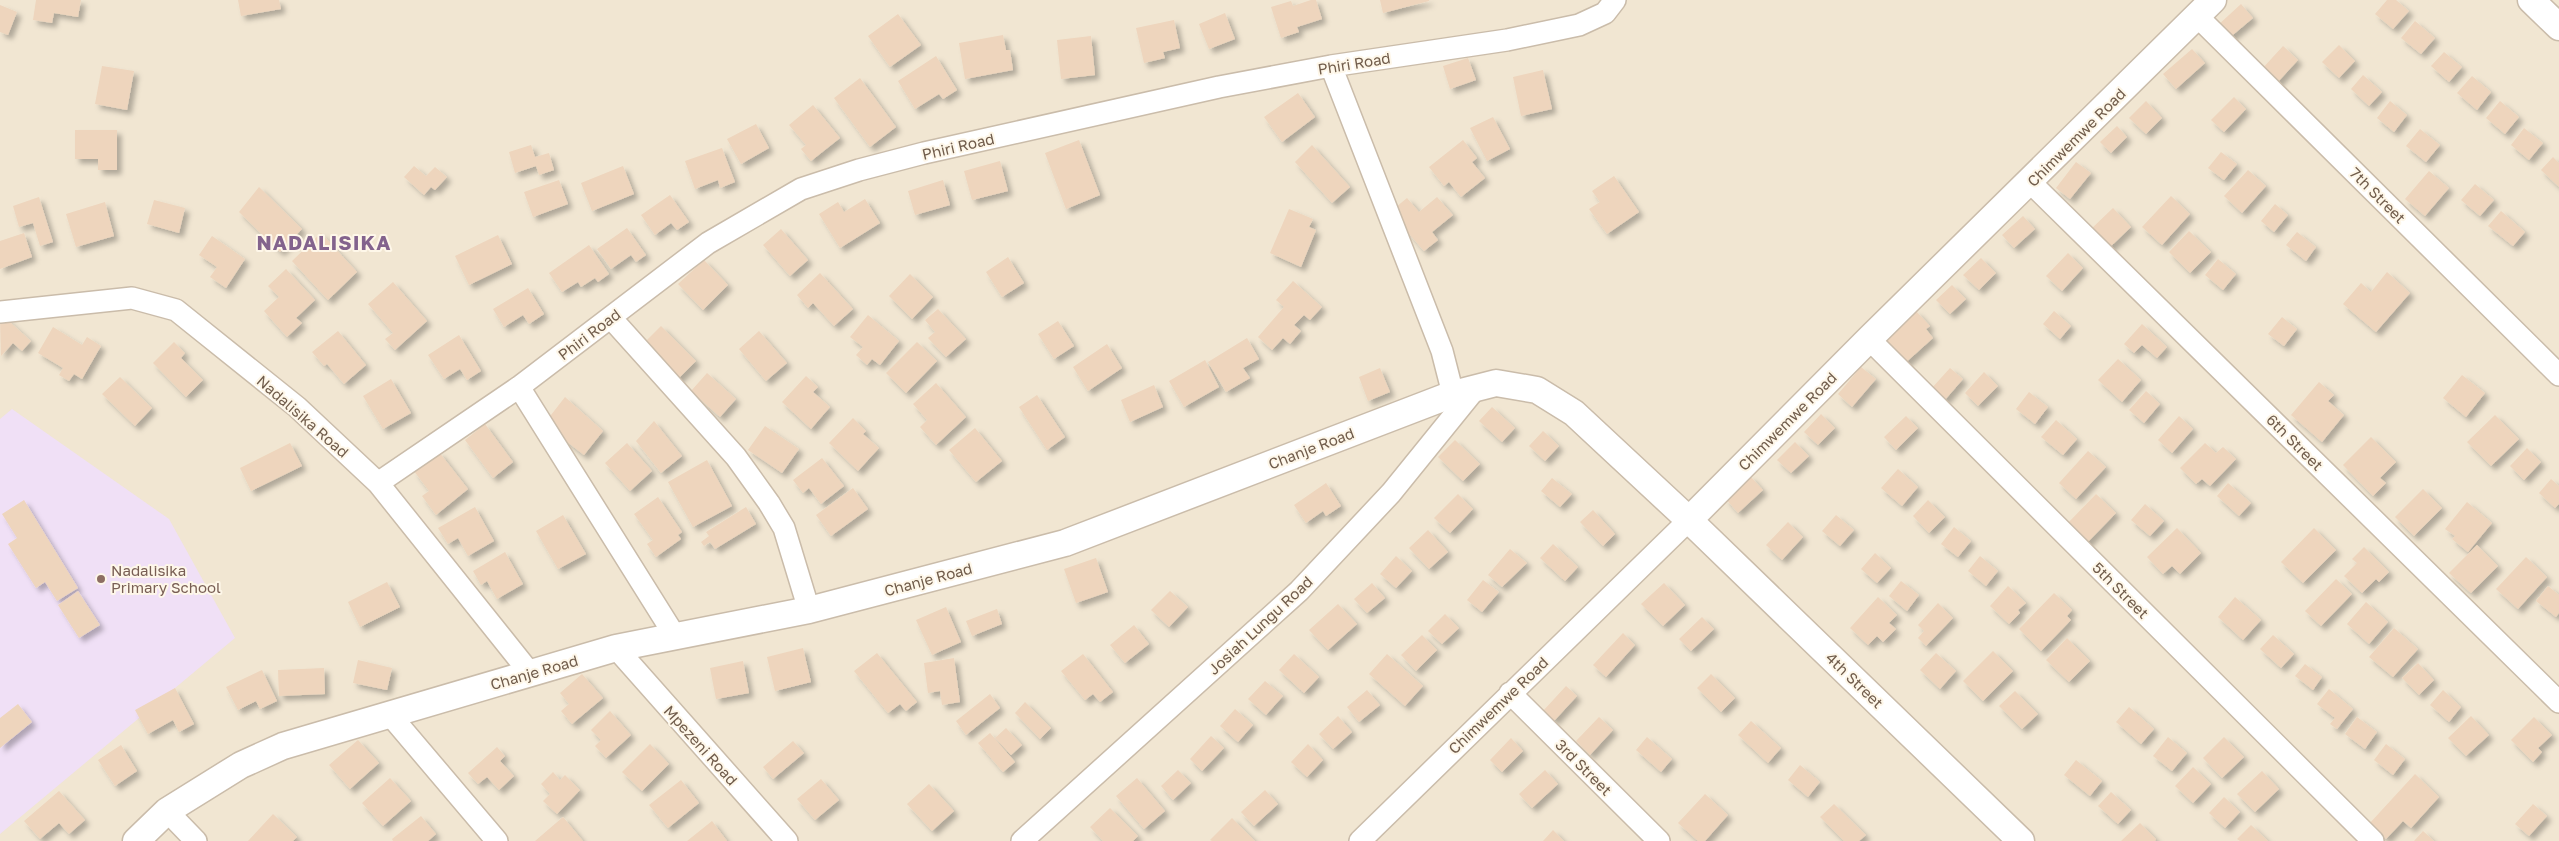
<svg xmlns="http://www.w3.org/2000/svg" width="2559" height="841" viewBox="0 0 2559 841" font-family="'Golos Text',sans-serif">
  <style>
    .residential { fill: #f1e6d2 }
    .education { fill: #f0e0f6 }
    .building { fill: #eed5bd; filter: url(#shadow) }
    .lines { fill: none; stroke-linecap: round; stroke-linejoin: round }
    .minor-casing { stroke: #cabcaa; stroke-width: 24 }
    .tertiary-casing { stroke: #cabcaa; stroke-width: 29 }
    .minor { stroke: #fff; stroke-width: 21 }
    .tertiary { stroke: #fff; stroke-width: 26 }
    .education-dot { fill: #8d6e63; stroke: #fef7e9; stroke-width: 2 }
    .labels { text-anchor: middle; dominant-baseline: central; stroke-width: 4; stroke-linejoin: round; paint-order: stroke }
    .street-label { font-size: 15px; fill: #705c4b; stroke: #fef7e9 }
    .education-label { font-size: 15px; fill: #785e54; stroke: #fef7e9; text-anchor: start }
    .district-label { font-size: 20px; font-weight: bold; letter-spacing: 1px; fill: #83638d; stroke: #fef7e9 }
  </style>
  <defs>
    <filter id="shadow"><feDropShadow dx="4.5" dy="4.5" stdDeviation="2.5" flood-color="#0004"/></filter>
  </defs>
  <rect width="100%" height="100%" fill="#faf3e3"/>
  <!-- residential -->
  <path class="residential" d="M0 0H2559V841H0Z"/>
  <!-- education -->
  <path class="education" d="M12 409 169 519 235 638 0 834V419Z"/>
  <!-- building -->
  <path class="building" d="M36 0H81L78 17 54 13 52 23 33 20Z
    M238 0H279L281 9 241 16Z
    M1311 0H1316L1322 19 1297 27 1299 32 1281 38 1271 7 1291 1 1293 6Z
    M1380 0H1429V1L1383 13Z
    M2387 0H2396L2409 11 2393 29 2375 14Z
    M2241 4 2253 18 2228 39 2217 26Z
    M0 5 17 12 8 35 0 32Z
    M1225 13 1235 39 1209 49 1199 24Z
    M898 14 921 45 890 67 868 36Z
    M1174 20 1180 48 1163 52 1165 58 1144 63 1136 28Z
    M2415 21 2435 38 2421 54 2401 38Z
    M1003 35 1006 50H1010L1013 70 965 79 959 43Z
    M1091 36 1095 75 1061 79 1057 40Z
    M2339 45 2355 61 2339 78 2322 62Z
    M2283 46 2298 60 2276 84 2261 70Z
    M2192 49 2205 63 2176 89 2163 74Z
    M2444 52 2462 67 2449 82 2431 66Z
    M936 56 957 90 943 99 939 94 915 109 898 81Z
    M1468 58 1476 80 1450 89 1443 66Z
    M102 66 134 71 127 110 95 104Z
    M1543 70 1552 109 1521 116 1513 77Z
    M2363 75 2382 92 2369 106 2351 89Z
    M2472 76 2491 92 2477 110 2457 93Z
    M860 78 896 127 870 147 834 98Z
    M1298 93 1315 117 1282 142 1264 117Z
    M2234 97 2246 109 2224 132 2211 120Z
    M2146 101 2162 118 2146 134 2129 118Z
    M2390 101 2407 115 2394 132 2377 118Z
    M2500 101 2519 117 2505 134 2486 118Z
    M813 105 840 138 811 161 801 149 806 145 789 125Z
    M1493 117 1510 149 1487 161 1470 128Z
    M756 124 769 148 741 164 727 139Z
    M2117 126 2127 137 2111 153 2100 142Z
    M2524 128 2543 143 2529 160 2511 145Z
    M2420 129 2440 145 2426 162 2406 146Z
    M75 130H117V170H98V159H75Z
    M1079 140 1100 195 1066 209 1045 153Z
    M1463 140 1477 158 1472 162 1485 178 1461 197 1449 182 1444 186 1429 167Z
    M531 145 535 157 549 153 554 170 539 175 536 166 515 173 509 152Z
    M1312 145 1350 187 1332 203 1295 162Z
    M722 148 735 182 720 188 718 180 695 189 685 161Z
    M2221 152 2237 164 2224 180 2208 168Z
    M2553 157 2559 163V187L2541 170Z
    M1000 161 1008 191 972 200 964 171Z
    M2076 162 2091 173 2070 199 2056 188Z
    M414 166 426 176 435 167 447 177 435 190 431 187 424 195 404 177Z
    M623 166 634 194 592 211 581 183Z
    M2248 170 2266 186 2242 213 2224 196Z
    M2429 171 2449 188 2425 216 2405 199Z
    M1614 176 1639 212 1607 234 1589 209 1600 202 1592 191Z
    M559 180 568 204 533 217 524 192Z
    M943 180 950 205 915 215 908 191Z
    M2475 184 2494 200 2480 216 2461 200Z
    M259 187 302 229 280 252 239 212Z
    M670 195 689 222 677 230 671 223 655 235 641 215Z
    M2171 196 2190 214 2162 245 2142 227Z
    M39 197 53 242 40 246 33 223 19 227 13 206Z
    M1437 197 1453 215 1432 232 1438 240 1424 251 1390 212 1407 198 1419 212Z
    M865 199 880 223 840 248 819 214 838 202 844 212Z
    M154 200 185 208 179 233 147 224Z
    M105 202 114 236 76 247 66 214Z
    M2275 204 2288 215 2274 232 2261 221Z
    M2113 208 2131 227 2108 249 2090 230Z
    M1289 209 1313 219 1309 227 1316 230 1301 267 1270 253Z
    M2501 211 2525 232 2513 246 2488 226Z
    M2023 216 2035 229 2014 248 2002 235Z
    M627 228 646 255 636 262 631 255 611 269 597 249Z
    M781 229 808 260 790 276 763 245Z
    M2189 231 2211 252 2190 273 2169 252Z
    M2297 232 2316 247 2306 261 2286 245Z
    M24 233 32 257 0 269V241Z
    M321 233 357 272 328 300 292 261Z
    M498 235 512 264 469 285 455 256Z
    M212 236 245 259 226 288 210 277 217 267 199 255Z
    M589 245 609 274 598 282 595 278 581 287 578 282 562 292 549 273Z
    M2068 253 2083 268 2062 291 2046 276Z
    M1008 257 1024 283 1002 297 986 272Z
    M1981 258 1996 273 1979 290 1963 275Z
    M2218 259 2236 274 2223 290 2205 275Z
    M704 260 728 285 703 310 678 284Z
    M286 269 315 300 296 318 302 323 287 337 264 311 279 297 268 286Z
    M2387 272 2410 293 2376 332 2343 304 2361 283 2371 292Z
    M820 273 853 309 834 326 813 303 808 308 797 295Z
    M910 274 933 297 912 319 889 296Z
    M1293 281 1322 307 1310 320 1304 315 1294 325 1301 331 1290 344 1283 338 1272 350 1258 337 1284 307 1276 300Z
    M393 282 427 321 395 350 385 339 393 333 368 304Z
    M1952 285 1966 299 1950 314 1936 300Z
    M528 288 544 314 529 324 523 315 504 327 493 309Z
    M938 309 966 339 946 357 928 338 935 332 925 320Z
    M1916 311 1930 326 1926 329 1933 338 1903 365 1882 341Z
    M2054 311 2071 326 2060 339 2043 324Z
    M2 315 31 341 22 351 13 343 1 356 0 317Z
    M868 315 899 341 880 365 872 359 867 365 856 355 863 347 850 337Z
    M2282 317 2297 329 2284 346 2268 334Z
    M1058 321 1074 346 1054 359 1038 334Z
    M2142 324 2167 347 2157 358 2142 345 2134 353 2124 344Z
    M661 326 696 361 674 383 639 348Z
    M53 327 82 345 87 337 101 346 82 379 74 374 69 381 59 375 63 368 38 353Z
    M338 331 366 365 344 384 327 364 324 366 312 352Z
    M759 331 787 363 766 381 739 349Z
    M459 335 481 371 467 380 460 369 444 379 428 355Z
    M1247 338 1259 359 1243 368 1250 378 1226 392 1208 362Z
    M174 342 185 353 181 358 203 380 186 397 153 363Z
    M917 342 937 361 906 393 886 373Z
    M1107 344 1122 368 1088 391 1073 367Z
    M2118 359 2141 380 2122 402 2098 380Z
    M1205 360 1219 387 1184 407 1169 381Z
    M1861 367 1876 379 1852 407 1838 394Z
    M1380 368 1390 392 1368 401 1359 377Z
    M1950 368 1963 379 1944 401 1931 389Z
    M1984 372 1998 386 1978 406 1965 393Z
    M707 373 736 399 720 417 691 391Z
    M2462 375 2485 393 2466 417 2443 398Z
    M806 376 818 387 813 392 830 407 811 429 782 402Z
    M120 377 152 408 135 426 102 394Z
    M391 379 411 413 383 429 363 396Z
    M2319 382 2334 395 2328 401 2344 415 2322 442 2291 415Z
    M936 383 966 417 936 445 920 427 927 420 913 404Z
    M1154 385 1163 407 1130 422 1121 400Z
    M2146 391 2160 404 2144 423 2129 410Z
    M2029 392 2048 407 2035 424 2016 409Z
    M1037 395 1065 437 1047 450 1019 407Z
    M565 397 603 431 584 455 544 424Z
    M1492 407 1515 428 1502 442 1479 421Z
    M1821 414 1835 428 1818 445 1804 432Z
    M2495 415 2519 439 2491 466 2467 442Z
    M1906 416 1918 428 1896 450 1884 437Z
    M2179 416 2193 429 2172 453 2158 440Z
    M853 418 866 431 863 434 879 448 858 471 829 443Z
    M2056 420 2077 439 2063 455 2041 437Z
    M654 421 682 456 661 473 636 441Z
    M485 424 513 462 493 478 465 440Z
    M765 426 799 449 782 473 748 450Z
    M975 428 1002 461 976 482 949 450Z
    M1543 431 1559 446 1545 461 1529 446Z
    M2371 437 2396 462 2380 478 2386 483 2373 496 2343 465Z
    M1455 440 1480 464 1463 481 1438 457Z
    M1795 442 1809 456 1791 473 1777 460Z
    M290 443 302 466 251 491 240 468Z
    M627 443 652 471 630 491 605 463Z
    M2205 443 2216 453 2223 447 2236 459 2210 486 2202 479 2196 484 2180 468Z
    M2527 448 2541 462 2524 480 2510 466Z
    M2088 451 2106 467 2076 499 2059 483Z
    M439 452 468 489 436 515 422 496 429 491 414 471Z
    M822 458 844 486 821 504 809 488 803 493 793 480Z
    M707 460 732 506 693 527 668 482Z
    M1898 469 1918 487 1902 506 1881 488Z
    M1750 476 1763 490 1738 513 1725 498Z
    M1552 478 1572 494 1560 507 1541 491Z
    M2551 479 2559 486V504L2555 508 2539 493Z
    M1326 483 1341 506 1326 516 1323 511 1306 523 1294 505Z
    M2228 483 2251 503 2239 516 2217 496Z
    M853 488 868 509 831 536 816 515Z
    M2423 489 2442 508 2414 536 2395 517Z
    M1458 494 1473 509 1450 533 1434 518Z
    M2096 494 2116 513 2084 546 2065 526Z
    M658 497 682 532 678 535 681 539 656 557 647 544 653 540 634 514Z
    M24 500 78 588 57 601 45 582 36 588 8 544 17 538 2 514Z
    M1928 500 1945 517 1929 533 1913 516Z
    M2467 502 2492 523 2468 552 2452 539 2455 536 2445 529Z
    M2145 504 2164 521 2150 536 2131 520Z
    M475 507 494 541 468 556 458 538 448 544 438 528Z
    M746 507 756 524 715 549 710 542 704 546 701 542 709 536 706 532Z
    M1593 510 1615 534 1603 546 1580 522Z
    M563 515 586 554 558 569 536 531Z
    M1836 515 1854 530 1840 546 1822 531Z
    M1788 522 1803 537 1782 560 1766 545Z
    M1954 527 1971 541 1958 557 1941 544Z
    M2177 528 2201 553 2180 574 2172 566 2163 574 2147 557Z
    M2314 528 2336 550 2303 583 2281 562Z
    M1428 530 1448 552 1429 569 1409 548Z
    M1553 544 1578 567 1565 581 1540 558Z
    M2477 545 2498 566 2471 593 2449 573Z
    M2364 547 2389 572 2379 582 2376 579 2362 593 2344 576 2357 563 2352 559Z
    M1510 549 1527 563 1502 587 1488 575Z
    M505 552 523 584 497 599 487 581 481 585 473 571Z
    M1875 553 1891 568 1877 583 1861 569Z
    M1396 556 1412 571 1396 588 1380 574Z
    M1980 556 1998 571 1986 586 1968 571Z
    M2526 557 2547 577 2518 609 2496 589Z
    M1096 558 1108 592 1076 603 1064 569Z
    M2336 579 2352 594 2321 626 2305 611Z
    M1483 580 1499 592 1482 612 1467 600Z
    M1901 581 1919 595 1907 611 1889 596Z
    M387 582 400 607 360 627 348 602Z
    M1372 583 1385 598 1367 613 1354 599Z
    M1664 583 1685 605 1663 626 1641 604Z
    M2008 586 2026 603 2018 610 2020 613 2009 624 1990 606Z
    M2548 586 2559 595V613L2556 617 2536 601Z
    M78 591 100 625 79 638 58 605Z
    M1170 591 1188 607 1169 627 1151 610Z
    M2054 593 2072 610 2067 616 2071 620 2041 651 2019 629Z
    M1878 597 1897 615 1889 623 1896 629 1883 642 1877 636 1868 645 1850 628Z
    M2235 597 2261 620 2243 640 2218 617Z
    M2366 602 2388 622 2369 644 2347 624Z
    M1938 603 1953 618 1926 646 1918 638 1924 631 1918 625Z
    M1338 604 1357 624 1328 650 1309 630Z
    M946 607 961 642 932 655 916 620Z
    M997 609 1002 624 972 636 966 621Z
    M1445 614 1459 628 1442 644 1428 631Z
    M1702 617 1714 629 1691 651 1679 639Z
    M1134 625 1149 644 1125 663 1110 645Z
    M2394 628 2418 649 2393 677 2369 657Z
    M1623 633 1635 645 1606 677 1593 665Z
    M1422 635 1437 650 1416 671 1401 655Z
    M2273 635 2294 654 2281 668 2260 649Z
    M2067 638 2090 661 2069 682 2046 660Z
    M803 648 811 682 775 691 767 657Z
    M1993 651 2013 671 1983 701 1963 681Z
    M877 653 917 702 906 711 900 704 888 713 854 671Z
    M1936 653 1956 671 1940 689 1920 670Z
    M1083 654 1113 692 1100 702 1093 694 1085 700 1061 671Z
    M1294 654 1319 677 1304 693 1279 670Z
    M1387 654 1423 686 1405 706 1369 674Z
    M954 658 960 702 942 705 940 691 928 693 924 663Z
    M358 660 392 668 387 690 353 683Z
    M743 661 749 693 716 699 710 668Z
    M2418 663 2434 680 2419 695 2402 678Z
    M2305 664 2322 677 2313 690 2295 676Z
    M324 668 325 694 279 696 278 670Z
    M262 670 277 701 260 709 256 701 238 710 226 687Z
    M582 674 603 698 572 724 561 711 569 704 560 693Z
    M1711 674 1735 698 1721 712 1697 688Z
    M1265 681 1283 696 1266 715 1248 699Z
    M1566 686 1577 696 1554 721 1543 711Z
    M175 688 194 724 179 732 173 720 148 734 135 710Z
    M2329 689 2353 709 2337 729 2330 724 2335 718 2317 704Z
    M1367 690 1380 705 1359 722 1347 707Z
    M2443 690 2461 707 2449 722 2430 705Z
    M2015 691 2038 714 2022 729 1999 706Z
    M990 694 1000 708 966 735 956 721Z
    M1025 702 1051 728 1040 739 1015 713Z
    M18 704 32 722 0 748V718Z
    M2129 707 2154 729 2141 744 2116 722Z
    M1235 709 1253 725 1238 742 1220 726Z
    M610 711 631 735 606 758 595 746 601 740 591 730Z
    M1338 716 1352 732 1333 749 1319 734Z
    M2471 716 2489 735 2466 756 2448 738Z
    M1599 717 1613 730 1590 755 1576 741Z
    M2357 717 2377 732 2365 749 2345 734Z
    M2534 717 2552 735 2538 748 2542 752 2533 762 2511 740Z
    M1751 721 1781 748 1768 763 1738 735Z
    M1006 728 1022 745 1011 755 995 738Z
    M990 733 1015 762 1003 772 978 743Z
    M1211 736 1224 748 1202 771 1190 759Z
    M1647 737 1672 759 1661 772 1636 750Z
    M2168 737 2187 753 2172 771 2153 756Z
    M2224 737 2244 757 2222 778 2203 758Z
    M1511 738 1523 751 1502 772 1490 760Z
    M358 740 379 763 350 789 329 765Z
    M793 741 804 753 773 779 763 767Z
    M650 744 669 764 642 791 622 772Z
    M1308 744 1323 760 1307 777 1291 762Z
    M2386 744 2405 759 2393 775 2374 760Z
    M121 745 137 771 115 786 98 760Z
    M497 747 505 756 500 761 514 776 499 790 487 777 478 784 468 773Z
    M2076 760 2102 781 2090 796 2064 775Z
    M1800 765 1820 782 1808 797 1788 780Z
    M2193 767 2211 784 2193 803 2175 786Z
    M1178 770 1191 783 1173 800 1161 786Z
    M1545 770 1558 784 1532 808 1519 794Z
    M2262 771 2279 789 2255 812 2237 794Z
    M553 772 560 780 565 775 580 790 557 814 543 801 550 794 541 784Z
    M2415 774 2439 797 2411 828 2403 821 2386 839 2369 824Z
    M390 778 411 801 383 826 362 803Z
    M1137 778 1165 811 1144 829 1116 796Z
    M821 779 839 800 815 820 797 799Z
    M681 780 699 803 668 828 649 805Z
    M929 784 954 811 932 831 907 804Z
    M1265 790 1278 804 1254 826 1241 812Z
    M59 791 85 820 69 834 59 823 40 839 24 821Z
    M2111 792 2131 810 2118 824 2098 806Z
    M1705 794 1728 815 1705 841H1698L1678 823Z
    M2224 797 2240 812 2225 828 2209 813Z
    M1834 804 1866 835 1859 841H1844L1820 817Z
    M2533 804 2547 816 2529 836 2515 824Z
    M1110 808 1138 836 1133 841H1103L1090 827Z
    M273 814 297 837 293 841H248Z
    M421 816 436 834 428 841H393L392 839Z
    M563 817 583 841H535Z
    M1232 818 1255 841H1212L1210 840Z
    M712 821 727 841H687Z
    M2140 823 2156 839 2155 841H2121Z
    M2251 825 2268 841H2240L2237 839Z
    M1553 830 1564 841H1543Z
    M2423 831 2434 841H2414Z"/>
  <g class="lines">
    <!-- minor casing -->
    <g class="minor-casing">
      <path id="minor" d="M2197 16 2559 375
        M1331 66 1442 351 1453 394
        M2030 182 2559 702
        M0 312 132 298 176 310 297 407 378 483 530 673
        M611 318 736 457 769 503 784 528 809 610
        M1869 339 2373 841
        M519 387 675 636
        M378 483 519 387 708 243 801 189 859 170 924 153 1219 87 1331 66 1507 40 1579 25 1605 13 1615 0
        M616 648 787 841
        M1510 693 1659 841
        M391 716 497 841
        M167 811 196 841
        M1022 841 1299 591 1391 493 1476 388
        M1360 841 1689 520"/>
    </g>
    <!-- tertiary casing -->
    <g class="tertiary-casing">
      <path id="tertiary" d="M2531 0 2559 27
        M1689 520 1869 339 2213 0
        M136 841 167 811 241 765 283 746 616 648 809 610 1065 543 1453 394 1496 383 1537 390 1574 413 1689 520 2021 841"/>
    </g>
    <!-- minor -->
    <use href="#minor" class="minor"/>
    <!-- tertiary -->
    <use href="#tertiary" class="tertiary"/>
  </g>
  <!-- markers -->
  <circle class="education-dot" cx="101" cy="579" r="5"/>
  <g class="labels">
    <!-- street labels -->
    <g class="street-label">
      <text transform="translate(1354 63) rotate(-9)">Phiri Road</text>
      <text transform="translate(2076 137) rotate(-45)">Chimwemwe Road</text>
      <text transform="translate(958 146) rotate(-13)">Phiri Road</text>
      <text transform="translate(2378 195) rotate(45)">7th Street</text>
      <text transform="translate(589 334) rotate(-37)">Phiri Road</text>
      <text transform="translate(303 416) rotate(41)">Nadalisika Road</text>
      <text transform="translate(1787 421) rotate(-45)">Chimwemwe Road</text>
      <text transform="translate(2295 442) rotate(45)">6th Street</text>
      <text transform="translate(1311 448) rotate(-21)">Chanje Road</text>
      <text transform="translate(928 579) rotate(-15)">Chanje Road</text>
      <text transform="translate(2121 590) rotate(45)">5th Street</text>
      <text transform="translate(1260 625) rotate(-43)">Josiah Lungu Road</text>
      <text transform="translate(534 672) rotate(-16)">Chanje Road</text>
      <text transform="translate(1855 680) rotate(44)">4th Street</text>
      <text transform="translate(1498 705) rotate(-44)">Chimwemwe Road</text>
      <text transform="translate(701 745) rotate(48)">Mpezeni Road</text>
      <text transform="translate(1584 767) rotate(45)">3rd Street</text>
    </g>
    <!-- education labels -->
    <g class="education-label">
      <text x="111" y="570">Nadalisika<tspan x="111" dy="17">Primary School</tspan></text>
    </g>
    <!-- district labels -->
    <g class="district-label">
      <text x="324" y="242">NADALISIKA</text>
    </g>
  </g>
</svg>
